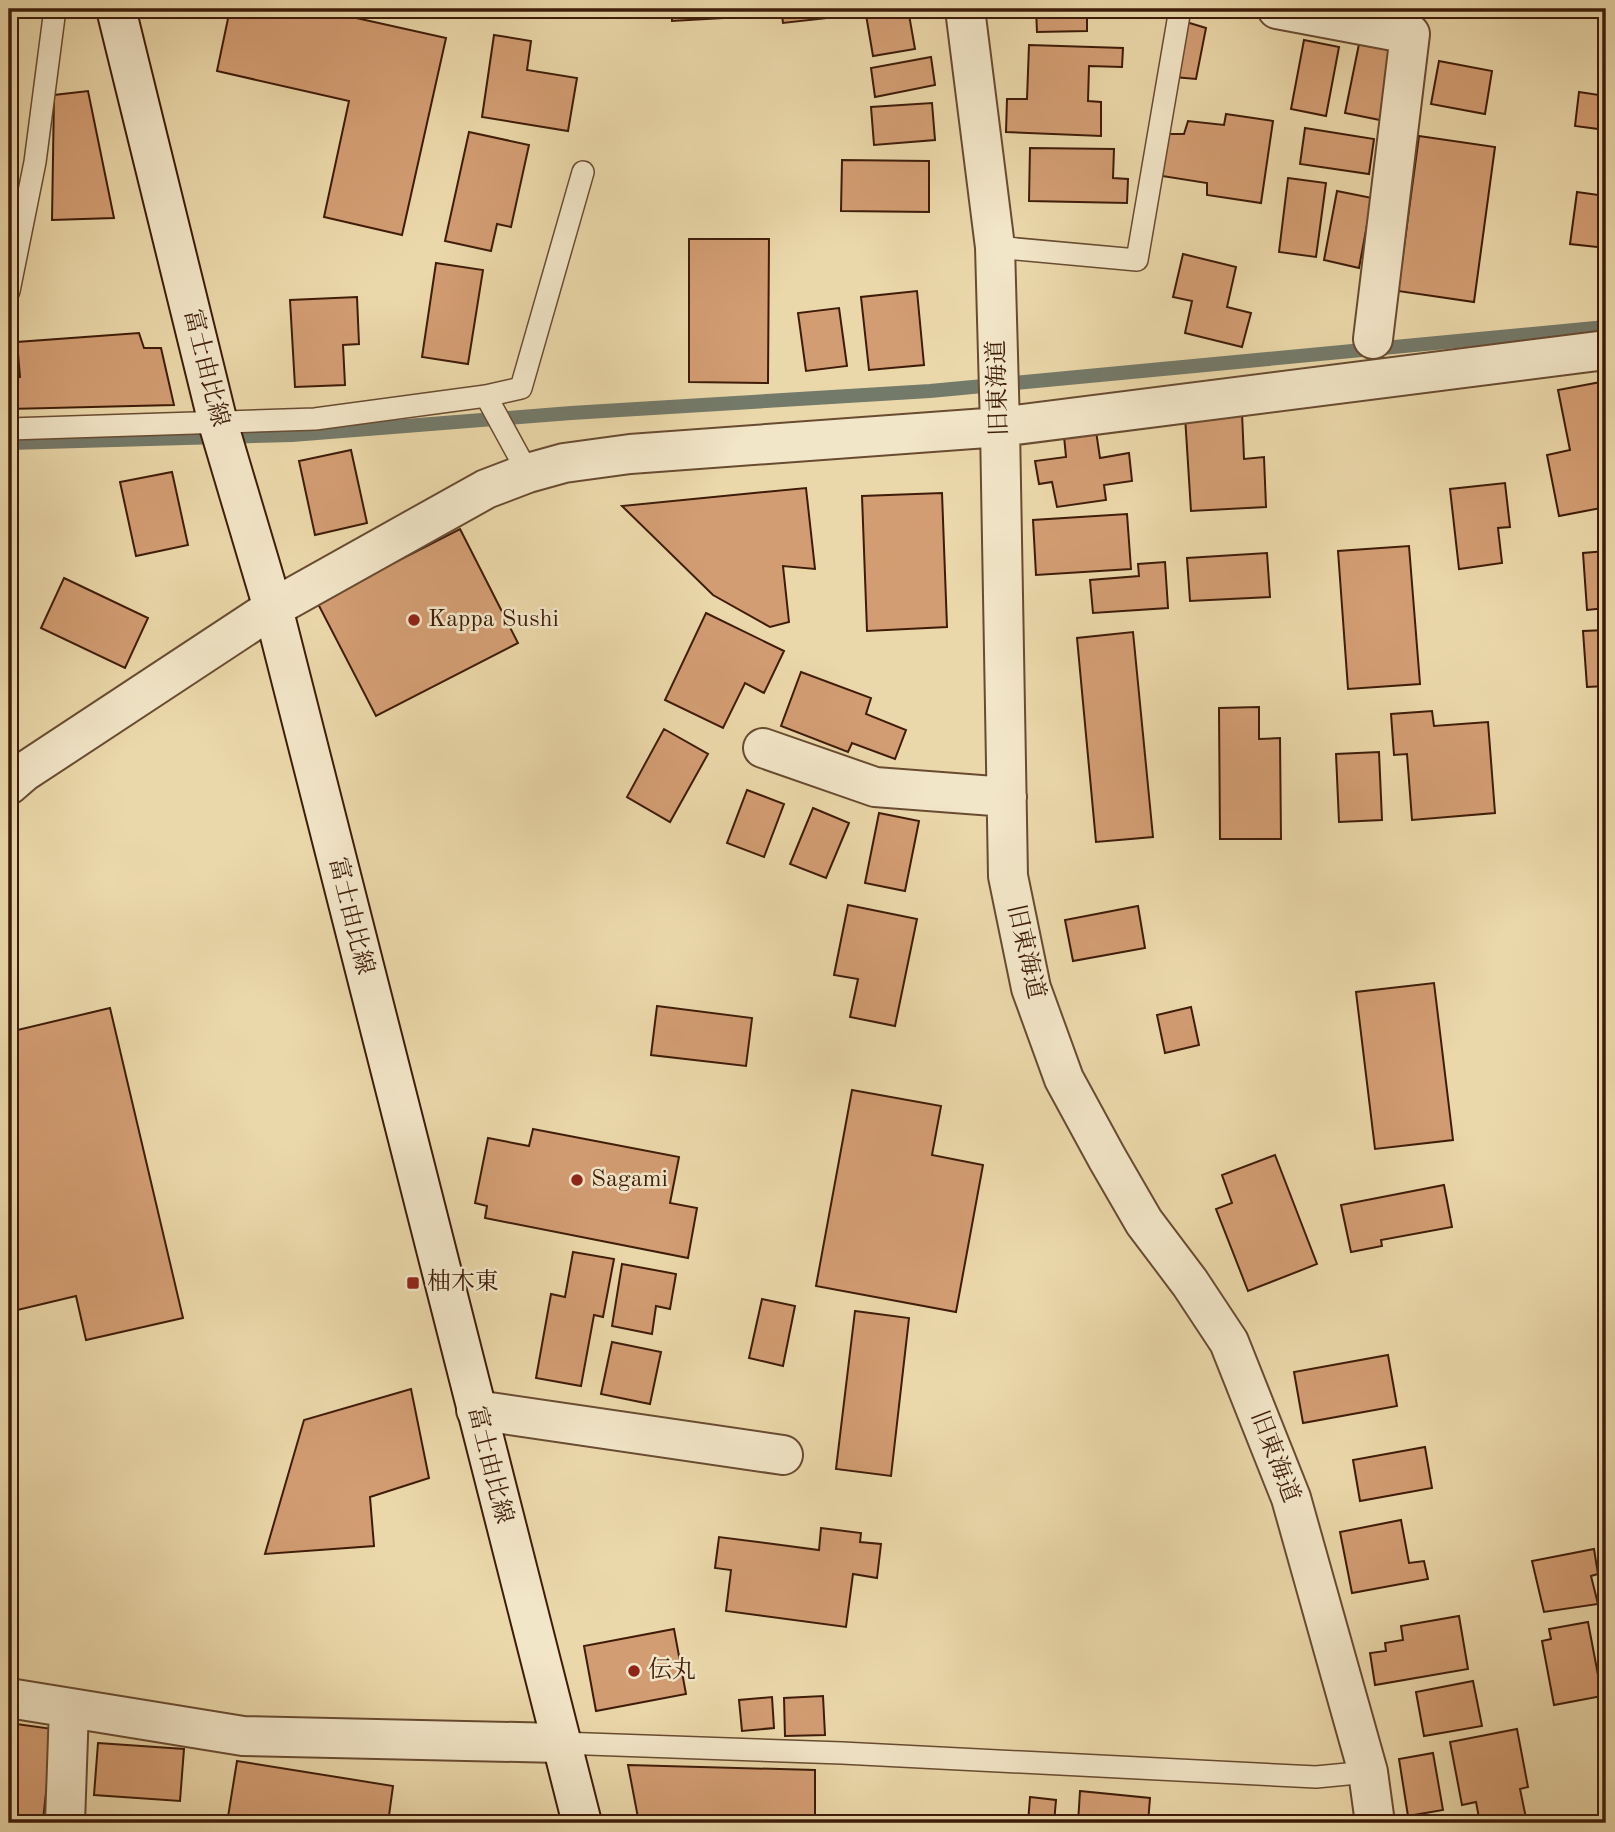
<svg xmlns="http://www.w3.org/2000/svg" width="1615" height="1832" viewBox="0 0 1615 1832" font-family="'Old Standard TT','Noto Serif JP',serif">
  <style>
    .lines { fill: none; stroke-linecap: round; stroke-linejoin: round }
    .stream { stroke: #747a6a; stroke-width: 14 }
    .building { fill: #d39d73; stroke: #3e1c09; stroke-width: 2 }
    .lane-casing { stroke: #694b31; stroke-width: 24 }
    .street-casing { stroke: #694b31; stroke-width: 42 }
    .secondary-casing { stroke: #3e1c09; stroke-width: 42 }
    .lane { stroke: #f2e6c8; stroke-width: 21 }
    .street { stroke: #f2e6c8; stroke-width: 38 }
    .secondary { stroke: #f2e6c8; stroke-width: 38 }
    .poi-dot { fill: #8f2418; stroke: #f2e6c8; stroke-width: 2.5 }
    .labels { text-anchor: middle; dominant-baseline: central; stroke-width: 5; stroke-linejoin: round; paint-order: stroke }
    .street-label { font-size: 24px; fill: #3e1c09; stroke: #f2e6c8 }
    .poi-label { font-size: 24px; fill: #3e1c09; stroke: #f2e6c8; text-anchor: start }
  </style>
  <rect width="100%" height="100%" fill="#ebd8aa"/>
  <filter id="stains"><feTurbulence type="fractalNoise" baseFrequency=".00286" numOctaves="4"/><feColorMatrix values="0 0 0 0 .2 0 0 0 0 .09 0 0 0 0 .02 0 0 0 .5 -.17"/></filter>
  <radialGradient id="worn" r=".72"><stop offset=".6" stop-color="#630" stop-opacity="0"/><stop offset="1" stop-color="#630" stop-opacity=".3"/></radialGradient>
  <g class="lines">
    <!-- stream -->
    <path class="stream" d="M9 443 292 435 571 413 930 391 1606 327"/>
  </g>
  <!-- building -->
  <path class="building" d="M230 9H316L446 38 402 235 324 217 349 101 217 71Z
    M672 9H740L741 17 672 21Z
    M781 9H835L837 17 783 23Z
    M865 9H908L915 49 873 56Z
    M1036 9H1087V31L1037 32Z
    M1183 21 1206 28 1196 79 1174 77Z
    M494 35 531 41 527 70 577 78 568 131 482 117Z
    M1304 40 1339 47 1326 116 1291 109Z
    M1359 44 1394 51 1380 120 1345 113Z
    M1029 45 1123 48 1122 67 1089 66 1088 101 1101 102V136L1006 132 1007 99H1027Z
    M931 57 935 85 875 97 871 68Z
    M1439 61 1492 71 1485 114 1431 104Z
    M88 91 114 218 52 220 54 95Z
    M1579 92 1606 96V130L1575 126Z
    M932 103 935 140 874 145 871 107Z
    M1226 114 1273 121 1261 203 1207 195V183L1162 176 1169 134H1184L1188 121 1224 125Z
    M1305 128 1374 139 1369 174 1300 164Z
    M469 132 529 145 511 227 497 224 491 251 445 241Z
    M1419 136 1495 147 1474 302 1398 291Z
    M1030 148 1114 149 1113 178 1128 179 1127 203 1029 201Z
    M842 160 929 161V212L841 211Z
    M1288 178 1326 183 1316 257 1279 252Z
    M1337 191 1372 198 1359 268 1324 260Z
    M1577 192 1606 196V248L1570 244Z
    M689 239H769L768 383 689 382Z
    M1183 254 1236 267 1227 307 1251 313 1242 347 1185 333 1192 301 1173 297Z
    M436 263 483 270 468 364 422 357Z
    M917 291 924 365 869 370 861 297Z
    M357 297 359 344 343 345 345 385 295 387 290 300Z
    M839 308 847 366 806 371 798 313Z
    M139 333 144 348H161L174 405 9 409V379L20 377 17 342Z
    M1606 381V507L1559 516 1547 455 1570 450 1558 390Z
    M1242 413 1244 459 1264 457 1266 507 1191 511 1185 416Z
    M1096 431 1100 458 1129 453 1132 481 1104 485 1106 500 1057 507 1052 482 1039 484 1035 461 1066 457 1064 436Z
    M351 450 367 523 315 535 299 461Z
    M172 472 188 545 136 556 120 482Z
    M1505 483 1510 527 1498 528 1502 563 1459 569 1450 489Z
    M806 488 815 569 783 566 789 622 770 627 713 595 622 506Z
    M942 493 947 627 867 631 862 496Z
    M1127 514 1131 569 1036 575 1033 520Z
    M460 529 518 643 376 716 317 602Z
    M1409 546 1420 684 1348 689 1338 551Z
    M1606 551V608L1587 610 1583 553Z
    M1267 553 1270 597 1190 601 1187 558Z
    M1165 562 1168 608 1093 613 1090 580 1139 576 1138 564Z
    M64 578 148 618 125 668 41 628Z
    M706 613 784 651 764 693 745 683 723 728 665 700Z
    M1606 630V686L1587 687 1583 631Z
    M1133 632 1153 837 1096 842 1077 638Z
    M801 672 871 698 866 714 906 730 895 759 852 743 848 752 781 726Z
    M1259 707V739L1280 738 1281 839H1220L1219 708Z
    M1432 711 1434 726 1488 722 1495 813 1412 820 1407 754 1394 755 1391 714Z
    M1601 716H1606V784Z
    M664 729 708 754 670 822 627 797Z
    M1379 752 1382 820 1339 822 1336 754Z
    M747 790 784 804 764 857 727 843Z
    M813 808 849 823 826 878 790 864Z
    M879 813 919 821 905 891 865 883Z
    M848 905 917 919 895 1026 850 1017 858 979 834 975Z
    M1138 906 1145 948 1073 961 1065 920Z
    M1434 983 1453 1140 1375 1149 1356 992Z
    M657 1006 752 1018 746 1066 651 1055Z
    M1191 1007 1199 1045 1165 1053 1157 1015Z
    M110 1008 183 1318 86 1340 76 1296 9 1312V1032Z
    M852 1090 941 1106 932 1155 983 1165 956 1312 816 1286Z
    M533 1129 679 1157 670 1203 697 1208 688 1258 485 1218 487 1206 475 1203 488 1138 529 1146Z
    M1275 1155 1317 1264 1248 1291 1216 1209 1232 1203 1222 1175Z
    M1444 1185 1452 1227 1381 1240 1382 1246 1351 1252 1341 1205Z
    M573 1252 614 1259 603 1317 594 1315 581 1386 536 1378 551 1294 565 1297Z
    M622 1264 676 1274 670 1309 656 1306 652 1334 612 1326Z
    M762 1299 795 1306 783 1366 749 1358Z
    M855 1311 909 1318 891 1476 836 1469Z
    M612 1342 661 1352 650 1404 601 1394Z
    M1388 1355 1397 1406 1303 1423 1294 1372Z
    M411 1389 429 1478 370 1497 374 1546 265 1554 304 1420Z
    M1425 1447 1432 1488 1360 1501 1353 1460Z
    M1401 1520 1409 1563 1424 1561 1428 1579 1352 1593 1340 1532Z
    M821 1528 861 1533 860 1542 881 1544 877 1578 853 1574 846 1627 726 1611 731 1570 715 1568 719 1537 819 1550Z
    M1594 1549 1598 1574 1591 1576 1598 1604 1544 1612 1532 1561Z
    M1459 1616 1468 1669 1375 1685 1370 1653 1386 1651 1385 1643 1403 1640 1401 1626Z
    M1588 1622 1602 1696 1554 1705 1542 1641 1551 1639 1549 1629Z
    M674 1629 686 1694 596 1711 584 1646Z
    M1473 1681 1482 1726 1424 1736 1416 1692Z
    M823 1696 825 1735 785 1736 784 1698Z
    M772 1697 774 1728 742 1731 739 1700Z
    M9 1723 53 1729 43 1820 9 1816Z
    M1517 1729 1528 1787 1520 1789 1526 1818 1497 1823H1480L1476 1802 1462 1805 1450 1742Z
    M98 1743 184 1749 180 1801 94 1795Z
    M1433 1753 1443 1810 1408 1816 1399 1759Z
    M237 1761 393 1786 388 1823H227Z
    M628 1765 815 1770V1823H639Z
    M1080 1791 1150 1798 1148 1823H1078Z
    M1030 1797 1056 1800 1054 1823H1028Z"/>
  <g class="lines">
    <!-- lane casing -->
    <g class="lane-casing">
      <path id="lane" d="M995 247 1137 260 1180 9
        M9 291 35 162 55 9
        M486 396 528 473
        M9 429 315 419 486 396 521 388 583 172
        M560 1743 842 1753 1316 1777 1368 1772"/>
    </g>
    <!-- street casing -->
    <g class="street-casing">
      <path id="street" d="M965 9 995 247 1000 427 1008 876 1031 988 1064 1079 1107 1158 1144 1222 1190 1283 1229 1342 1291 1498 1368 1772 1375 1823
        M1277 9 1410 34 1373 339
        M763 748 875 787 1007 797
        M9 785 24 772 273 608 486 489 528 473 564 463 630 454 1000 427 1606 350
        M476 1410 783 1455
        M9 1698 243 1736 560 1743
        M65 1823 69 1708"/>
    </g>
    <!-- secondary casing -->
    <g class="secondary-casing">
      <path id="secondary" d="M116 9 218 423 273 608 582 1823"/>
    </g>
    <!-- lane -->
    <use href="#lane" class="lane"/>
    <!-- street -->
    <use href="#street" class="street"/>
    <!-- secondary -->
    <use href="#secondary" class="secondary"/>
  </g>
  <!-- markers -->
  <g class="poi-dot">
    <circle cx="414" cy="620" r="7"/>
    <circle cx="577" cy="1180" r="7"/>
    <rect x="406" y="1276" width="14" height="14" rx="3.5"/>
    <circle cx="634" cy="1671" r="7"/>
  </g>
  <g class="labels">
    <!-- street labels -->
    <g class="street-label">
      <text transform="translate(205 368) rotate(76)">富士由比線</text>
      <text transform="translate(999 388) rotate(-92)">旧東海道</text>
      <text transform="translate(350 916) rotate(76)">富士由比線</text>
      <text transform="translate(1025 952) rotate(77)">旧東海道</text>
      <text transform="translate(1274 1457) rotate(69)">旧東海道</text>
      <text transform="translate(489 1465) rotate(76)">富士由比線</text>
    </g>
    <!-- poi labels -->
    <g class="poi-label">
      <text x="428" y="620">Kappa Sushi</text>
      <text x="591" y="1180">Sagami</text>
      <text x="427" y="1283">柚木東</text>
      <text x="648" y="1671">伝丸</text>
    </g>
  </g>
  <!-- margin -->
  <rect width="1615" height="1832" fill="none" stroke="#ebd8aa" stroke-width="35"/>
  <rect x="10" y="10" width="1594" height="1811" fill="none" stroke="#3e1c09" stroke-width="3.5"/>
  <rect x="18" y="18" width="1580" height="1797" fill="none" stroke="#3e1c09" stroke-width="2"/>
  <rect width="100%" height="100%" filter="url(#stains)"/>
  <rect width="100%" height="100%" fill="url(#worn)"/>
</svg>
